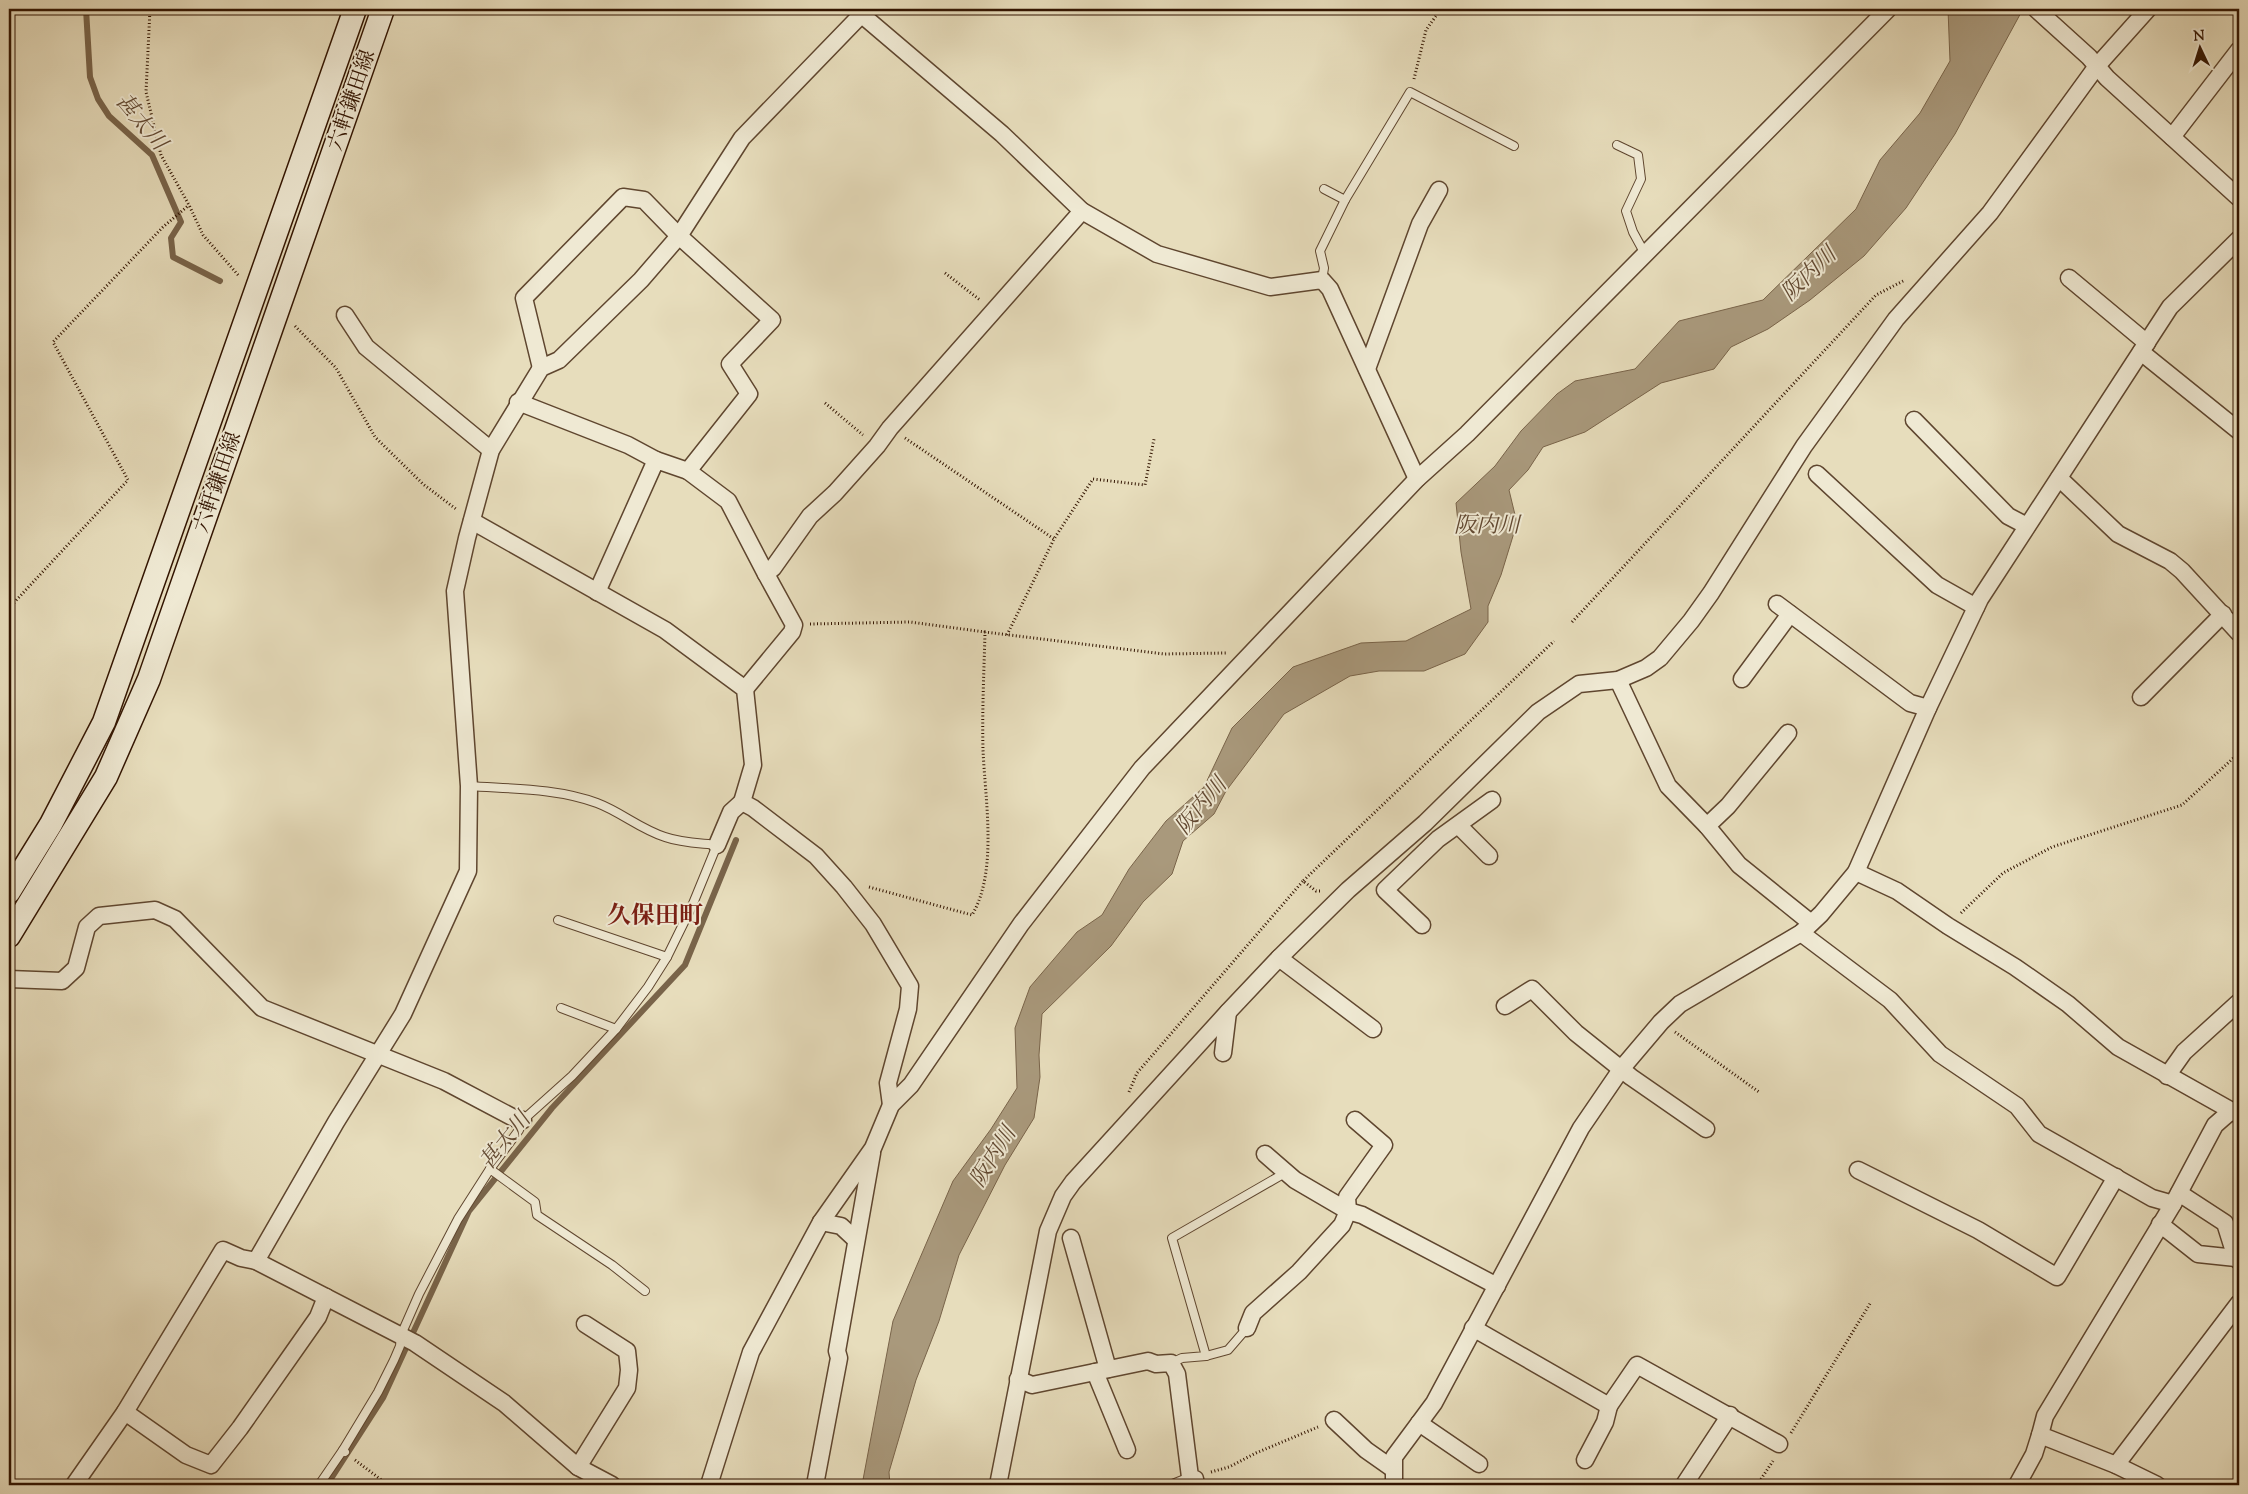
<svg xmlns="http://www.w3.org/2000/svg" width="2248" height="1494" viewBox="0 0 2248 1494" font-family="'Sorts Mill Goudy','Noto Serif JP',serif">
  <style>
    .water { fill: #a9997c; stroke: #79644a }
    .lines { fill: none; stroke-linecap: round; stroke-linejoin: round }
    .stream { stroke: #79644a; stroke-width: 6 }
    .lane-casing { stroke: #5f462f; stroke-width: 10 }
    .street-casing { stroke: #5f462f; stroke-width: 19 }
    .secondary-casing { stroke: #321400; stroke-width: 25 }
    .path { stroke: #321400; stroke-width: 3; stroke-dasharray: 1 2.5; stroke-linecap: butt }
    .lane { stroke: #efe9d3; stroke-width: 8 }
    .street { stroke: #efe9d3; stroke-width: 16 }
    .secondary { stroke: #efe9d3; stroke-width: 22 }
    .labels { text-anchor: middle; stroke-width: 4; stroke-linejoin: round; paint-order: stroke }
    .street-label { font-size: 21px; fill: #321400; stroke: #efe9d3 }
    .water-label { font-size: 22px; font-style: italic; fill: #624932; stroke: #efe9d3 }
    .quarter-label { font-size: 24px; font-weight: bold; fill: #7a1f14; stroke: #efe9d3 }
  </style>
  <rect width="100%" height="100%" fill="#e7ddbc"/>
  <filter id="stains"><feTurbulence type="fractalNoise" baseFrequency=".004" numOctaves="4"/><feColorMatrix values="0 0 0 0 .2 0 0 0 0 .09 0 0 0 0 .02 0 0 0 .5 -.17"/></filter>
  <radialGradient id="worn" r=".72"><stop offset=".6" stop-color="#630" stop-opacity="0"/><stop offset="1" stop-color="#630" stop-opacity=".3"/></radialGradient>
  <path class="water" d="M1948 9H2023L1955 134 1906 208 1864 256 1810 300 1768 329 1731 347 1714 369 1661 383 1585 432 1543 447 1528 470 1509 490 1517 523 1501 575 1488 606V622L1465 654 1424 671H1379L1350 676 1284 714 1226 791 1214 814 1183 841 1172 874 1143 902 1111 946 1042 1014 1039 1055 1040 1077 1034 1118 1005 1165 959 1255 939 1321 916 1380 889 1472 890 1485H862L893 1321 953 1181 991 1129 1017 1088 1015 1028 1030 987 1077 932 1102 915 1129 869 1166 821 1204 787 1232 728 1293 667 1361 643 1406 641 1471 609 1461 552 1456 503 1495 466 1521 431 1557 394 1575 381 1635 369 1679 321 1763 300 1856 209 1880 160 1920 113 1950 61Z"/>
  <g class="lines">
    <g class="stream">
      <path d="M86 9 90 77 98 99 109 116 152 155 181 222 171 238 173 257 220 281"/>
      <path d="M327 1485 383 1398 469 1211 552 1108 685 965 736 840"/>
    </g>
    <g class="lane-casing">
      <g id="lane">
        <path d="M1617 145 1638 155 1641 179 1626 211 1633 232 1645 254"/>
        <path d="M1324 189 1345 200"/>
        <path d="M1322 280 1324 268 1320 251 1345 200 1410 92 1514 146"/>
        <path d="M469 786C511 789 557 788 597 803 621 812 640 829 665 837 682 843 700 843 717 845L692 906 667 957"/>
        <path d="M558 920 667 957 648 987 616 1029"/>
        <path d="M490 1169 519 1130 523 1120 572 1076 616 1029 561 1008"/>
        <path d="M1206 1356 1228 1350 1247 1328"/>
        <path d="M1171 1363 1182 1358 1206 1356 1172 1238 1285 1173"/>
        <path d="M343 1450 378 1392 394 1360 400 1346 401 1335 419 1294 458 1219 490 1169 535 1202 537 1215 612 1265 645 1291"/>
        <path d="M319 1485 343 1450 345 1452"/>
        <path d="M1170 1485 1190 1477"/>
      </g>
    </g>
    <g class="street-casing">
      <g id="street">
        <path d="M855 9 1002 134 1082 211 1157 254 1270 287 1322 280 1330 289 1417 479"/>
        <path d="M2036 9 2089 57 2107 78 2239 198"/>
        <path d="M2172 137 2239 50"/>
        <path d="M2069 278 2147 343"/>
        <path d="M345 315 366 347 491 450"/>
        <path d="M2141 352 2239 431"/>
        <path d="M541 368 524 298 623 197 644 200 679 236 772 320 730 364 749 394 688 471 656 460 597 592"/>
        <path d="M1367 369 1420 224 1439 190"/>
        <path d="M518 402 628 445 656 460"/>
        <path d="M1914 420 2008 516 2027 526"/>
        <path d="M688 471 728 501 766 574"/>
        <path d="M1817 474 1937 585 1976 607"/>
        <path d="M2059 478 2118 534 2170 561 2182 571 2239 633"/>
        <path d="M472 521 665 630 745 689 753 765 742 802 753 808 816 856 844 887 873 924 910 986 908 1009 888 1083 891 1105"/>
        <path d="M1777 604 1910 703 1928 708"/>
        <path d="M1742 679 1790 614"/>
        <path d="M1618 680 1668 786 1707 826 1739 865 1811 923"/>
        <path d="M745 689 792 632 794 625 766 574 773 568 810 516 835 493 877 446 890 428 1082 211"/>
        <path d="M2141 697 2223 614"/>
        <path d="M1459 826 1489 856"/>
        <path d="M1707 826 1728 806 1788 733"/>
        <path d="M717 845 731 812 742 802"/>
        <path d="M1856 872 1897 891 1948 926 2015 967 2068 1004 2118 1047 2239 1115"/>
        <path d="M1422 925 1385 890 1438 839 1492 800"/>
        <path d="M1801 933 1890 1000 1940 1054 2017 1106 2039 1134 2152 1198 2173 1204"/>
        <path d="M1279 958 1373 1029"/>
        <path d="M9 979 62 981 76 968 87 927 99 916 155 910 175 919 262 1008 444 1081 514 1118 523 1120"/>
        <path d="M1505 1006 1532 989 1576 1033 1631 1077 1706 1129"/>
        <path d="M1223 1053 1228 1012"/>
        <path d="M2167 1076 2184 1052 2239 1002"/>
        <path d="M1265 1154 1295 1180 1348 1211 1362 1215 1497 1286"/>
        <path d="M1858 1170 1978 1230 2057 1277 2116 1177"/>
        <path d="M2179 1193 2225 1223 2236 1258"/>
        <path d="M821 1222 841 1226 856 1240"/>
        <path d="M2160 1224 2198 1254 2236 1258 2239 1261"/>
        <path d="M1071 1238 1108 1369"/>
        <path d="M256 1261 336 1122 403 1014 468 871 469 786 455 591 467 538 491 450 541 368 559 360 641 280 679 236 742 138 862 14"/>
        <path d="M1247 1328 1253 1313 1299 1272 1342 1225 1348 1211 1347 1197 1384 1145 1355 1120"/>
        <path d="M1473 1328 1609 1406 1637 1365 1779 1444"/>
        <path d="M1095 1372 1127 1450"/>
        <path d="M1018 1379 1032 1385 1148 1361 1156 1364 1171 1363 1177 1374 1190 1477 1195 1479 1196 1485"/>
        <path d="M125 1412 186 1455 211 1465 240 1428 318 1317 326 1297"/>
        <path d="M1334 1420 1366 1450 1393 1469"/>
        <path d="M1419 1423 1479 1464"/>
        <path d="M1585 1460 1605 1422 1609 1406"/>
        <path d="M2116 1465 2239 1303"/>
        <path d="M578 1467 627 1388 629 1370 627 1351 585 1324"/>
        <path d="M74 1485 125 1412 223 1250 241 1258 256 1261 415 1343 504 1403 578 1467 612 1485"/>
        <path d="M709 1485 751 1352 821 1222 873 1148 891 1105 911 1085 1021 924 1142 768 1417 479 1467 434 1888 9"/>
        <path d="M815 1485 839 1358 837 1351 872 1153"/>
        <path d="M998 1485 1048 1231 1063 1196 1073 1182 1228 1012 1279 958 1348 890 1425 823 1538 712 1579 684 1618 680 1646 668 1660 658 1691 621 1711 593 1804 446 1896 319 1990 213 2097 66 2148 9"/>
        <path d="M1394 1485V1457L1434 1403 1581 1128 1622 1068 1661 1022 1680 1004 1801 933 1821 914 1856 872 1928 708 1980 599 2170 307 2239 239"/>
        <path d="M1684 1485 1730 1415"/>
        <path d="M2017 1485 2034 1454 2040 1435"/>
        <path d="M2157 1485 2116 1465 2040 1435 2045 1416 2173 1204 2215 1125 2231 1111"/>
      </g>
    </g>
    <g class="secondary-casing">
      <g id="secondary">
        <path d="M9 892 51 824 104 722 355 9"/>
        <path d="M9 936 106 777 149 679 383 9"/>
      </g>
    </g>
    <g class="path">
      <path d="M150 9 146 92 161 155 189 205 203 235 239 276"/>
      <path d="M1414 79 1426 30 1441 9"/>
      <path d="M945 273 980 300"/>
      <path d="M295 326 336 368 375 437 423 484 456 509"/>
      <path d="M825 403 863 435"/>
      <path d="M905 438 1054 539"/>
      <path d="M9 608 128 480 53 342 163 227 189 205"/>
      <path d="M1572 622 1876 295 1905 280"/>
      <path d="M810 624 910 622 985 632"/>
      <path d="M1007 635 1054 539 1093 479 1145 485 1154 439"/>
      <path d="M869 887 972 915C998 872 985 799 983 750 982 711 984 671 985 632L1164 654 1226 653"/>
      <path d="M1320 891H1316L1303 881 1554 641"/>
      <path d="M1961 913 2003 873 2052 847 2182 805 2239 753"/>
      <path d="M1675 1032 1759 1092"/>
      <path d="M1129 1092 1137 1073 1303 881"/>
      <path d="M1791 1433 1871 1302"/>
      <path d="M355 1460 388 1485"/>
      <path d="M1211 1472 1229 1467 1256 1453 1318 1427"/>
      <path d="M1757 1485 1773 1461"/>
    </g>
    <use href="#lane" class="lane"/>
    <use href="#street" class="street"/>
    <use href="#secondary" class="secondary"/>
  </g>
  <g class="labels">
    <g class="street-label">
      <text transform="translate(351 100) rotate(-71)" y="7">六軒鎌田線</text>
      <text transform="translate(217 482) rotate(-71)" y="7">六軒鎌田線</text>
    </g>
    <g class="water-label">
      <text transform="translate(142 121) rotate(50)" y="8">甚太川</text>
      <text transform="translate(1808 273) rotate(-44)" y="8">阪内川</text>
      <text x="1487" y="532">阪内川</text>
      <text transform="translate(1200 805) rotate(-50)" y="8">阪内川</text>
      <text transform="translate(504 1140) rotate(-51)" y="8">甚太川</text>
      <text transform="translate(992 1156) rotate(-58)" y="8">阪内川</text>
    </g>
    <g class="quarter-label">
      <text x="655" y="923">久保田町</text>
    </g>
  </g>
  <rect width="2248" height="1494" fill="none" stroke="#e7ddbc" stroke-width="30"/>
  <rect x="10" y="10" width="2228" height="1474" fill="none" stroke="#321400" stroke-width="2.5"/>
  <rect x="15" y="15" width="2218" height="1464" fill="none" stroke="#321400"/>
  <g transform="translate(2200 48) rotate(356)" stroke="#efe9d3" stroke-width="4" paint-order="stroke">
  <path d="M0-4L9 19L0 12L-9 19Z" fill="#321400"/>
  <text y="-8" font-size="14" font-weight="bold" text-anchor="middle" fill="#321400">N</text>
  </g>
  <rect width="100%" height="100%" filter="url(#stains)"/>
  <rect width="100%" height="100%" fill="url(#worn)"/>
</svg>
